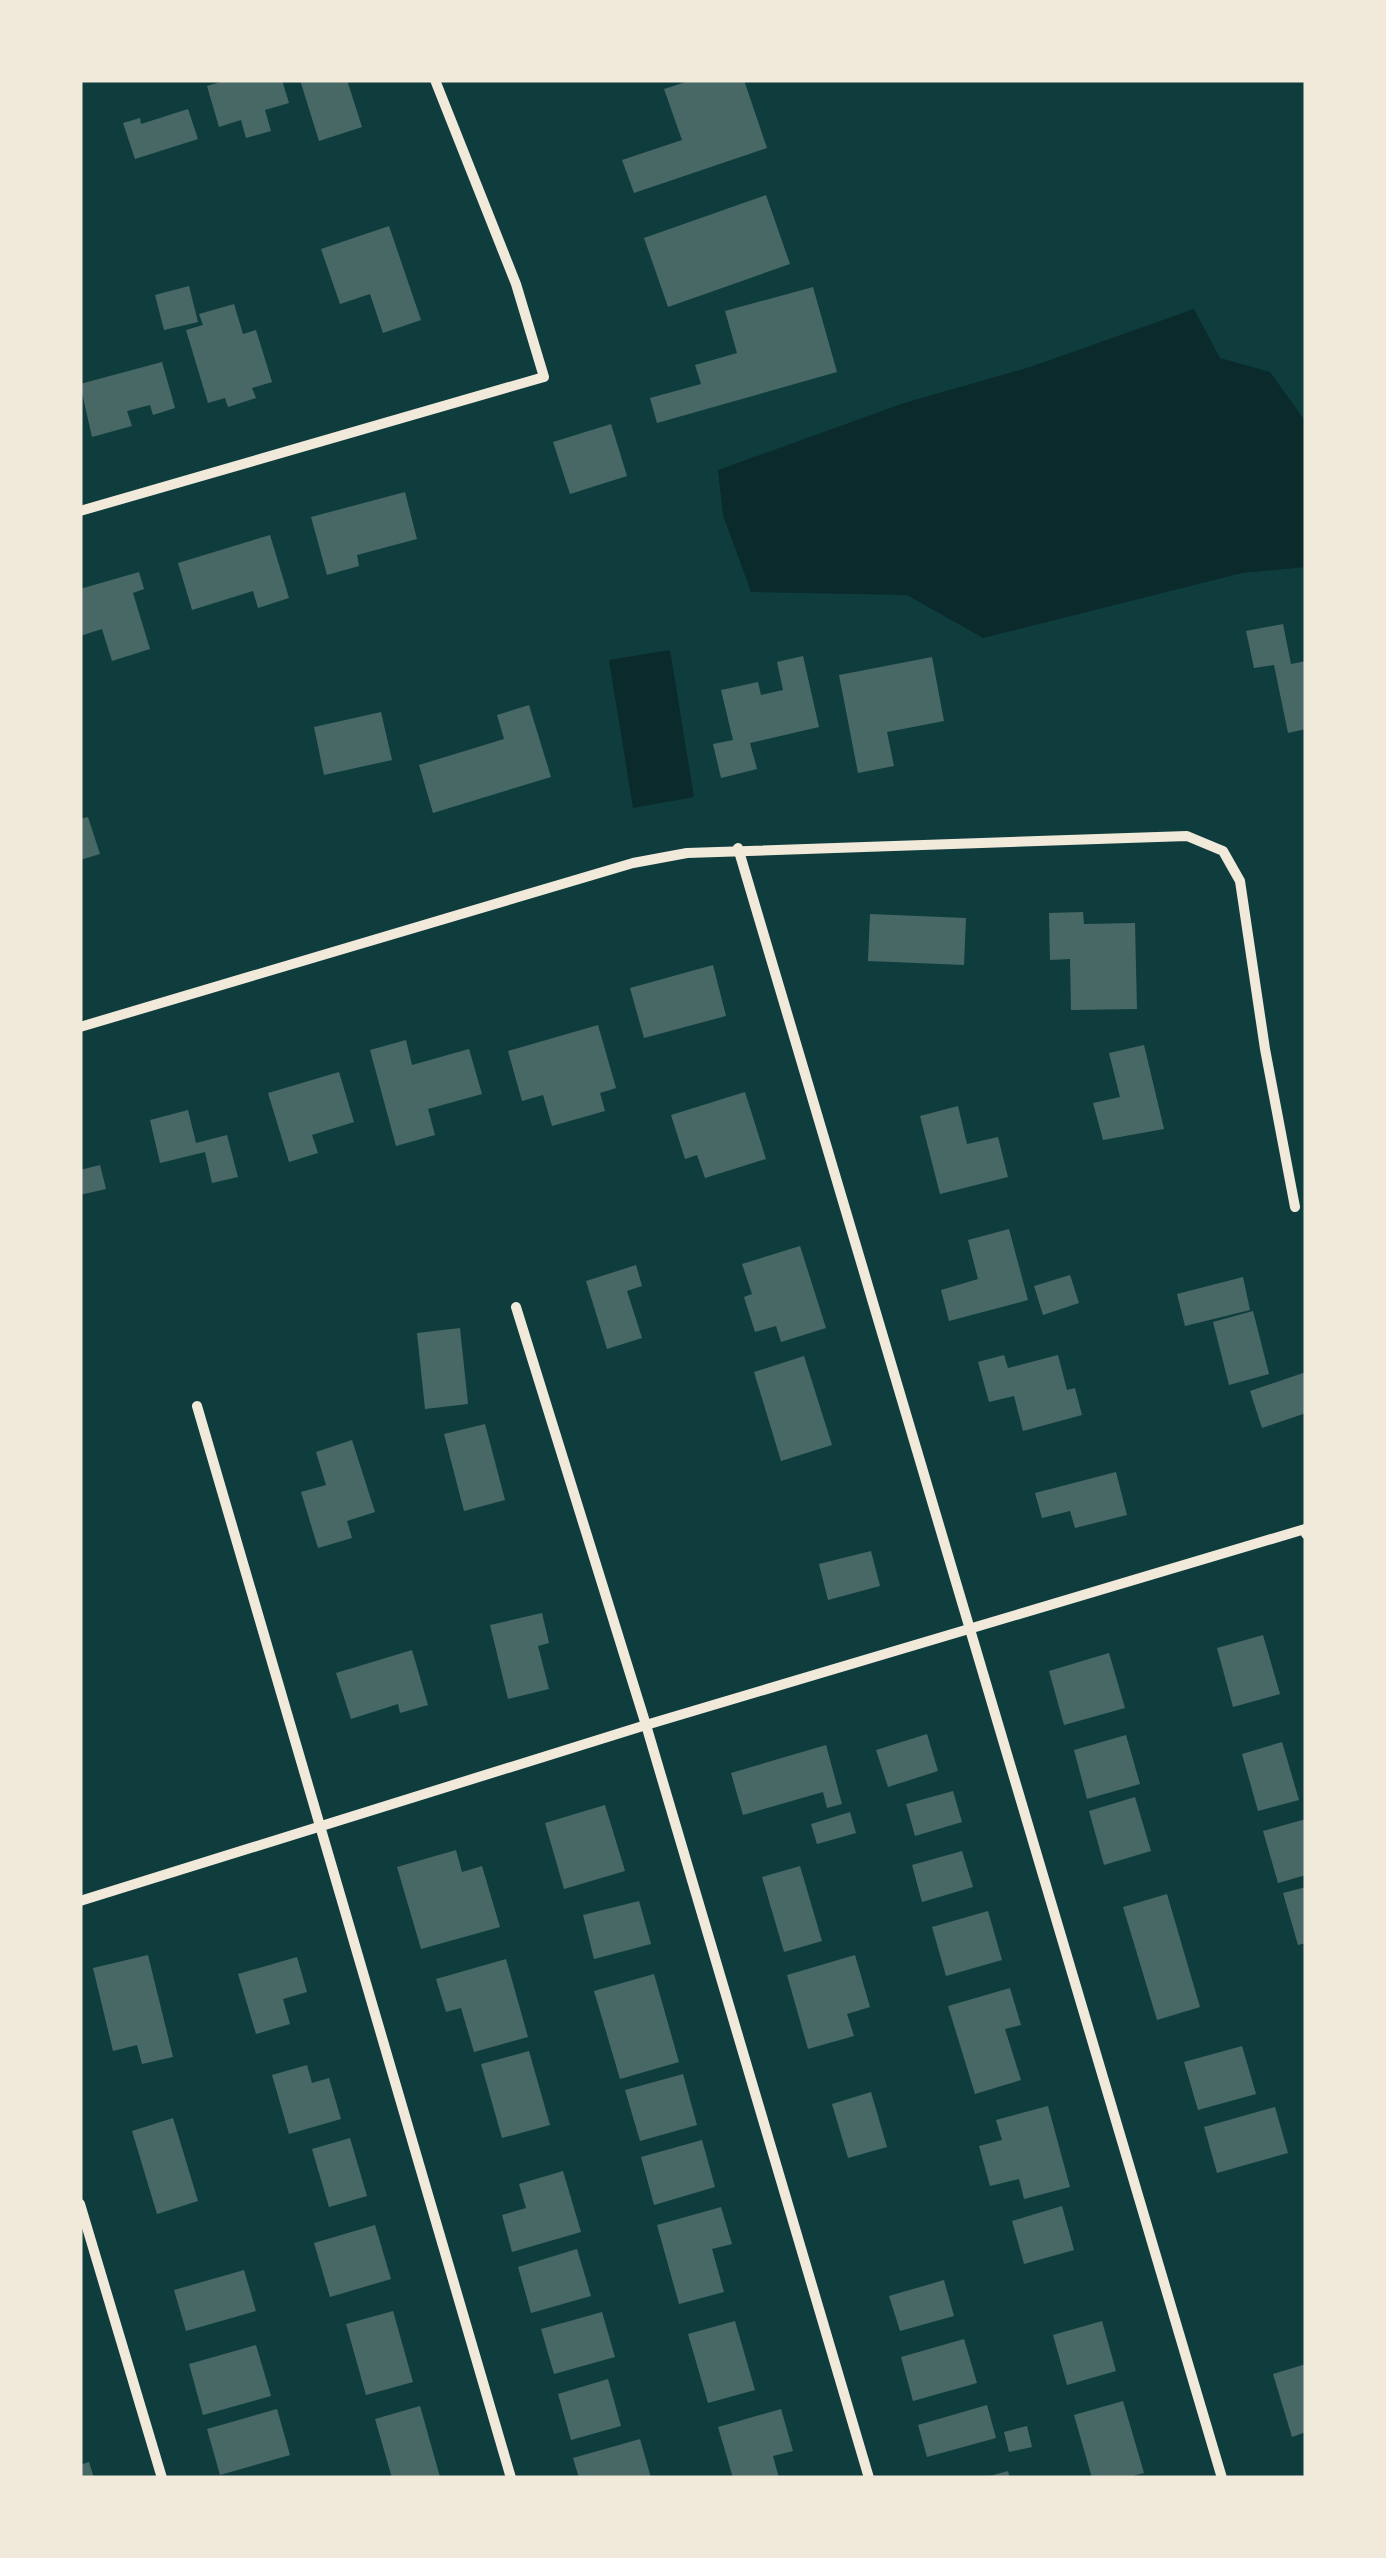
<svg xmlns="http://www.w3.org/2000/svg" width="1386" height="2558" viewBox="0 0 1386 2558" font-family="'Work Sans',sans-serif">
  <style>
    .water { fill: #0a2a2b }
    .building { fill: #486865 }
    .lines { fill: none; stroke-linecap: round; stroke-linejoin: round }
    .minor { stroke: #f1e9da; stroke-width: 10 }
  </style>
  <rect width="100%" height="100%" fill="#0f3d3e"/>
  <g class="water">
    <path d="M1194 309 1220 358 1270 372 1306 422V567L1242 573 983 638 907 595 751 592 723 515 718 470 904 403 1030 367Z"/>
    <path d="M670 650 694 797 633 808 609 660Z"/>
  </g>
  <g class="building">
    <path d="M227 80H282L289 103 265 110 271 131 246 138 241 120 219 127 207 86Z"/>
    <path d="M300 80H347L362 127 319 141Z"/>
    <path d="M692 80H744L767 148 634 193 622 160 682 140 664 89Z"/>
    <path d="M188 109 198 139 135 159 123 123 140 118 141 124Z"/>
    <path d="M766 195 790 264 668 307 644 238Z"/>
    <path d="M389 226 421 320 383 333 370 294 340 304 321 249Z"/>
    <path d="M189 286 198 322 164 330 155 295Z"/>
    <path d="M813 287 837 372 657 423 650 398 701 384 695 365 737 353 725 311Z"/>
    <path d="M234 304 243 334 256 330 272 382 252 388 256 398 228 407 225 398 208 403 186 330 203 325 199 314Z"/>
    <path d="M162 362 175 408 153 415 150 405 127 411 132 426 92 437 80 384Z"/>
    <path d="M611 424 627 476 570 494 553 442Z"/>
    <path d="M405 492 417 539 357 555 359 566 327 575 311 517Z"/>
    <path d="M270 535 289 598 258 608 253 591 192 610 178 563Z"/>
    <path d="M139 572 144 589 133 593 150 649 112 661 102 629 80 636V589Z"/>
    <path d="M1283 624 1291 664 1306 661V729L1288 733 1274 665 1254 668 1246 631Z"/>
    <path d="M803 656 819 727 750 743 757 769 721 778 713 744 733 740 721 690 758 682 761 695 783 690 777 662Z"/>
    <path d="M932 657 944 721 887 732 894 766 858 773 839 675Z"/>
    <path d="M529 705 551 777 433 813 419 765 504 739 497 715Z"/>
    <path d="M381 712 392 760 324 775 314 727Z"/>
    <path d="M88 817 100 854 80 860V819Z"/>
    <path d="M1083 912 1084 924 1135 923 1137 1009 1071 1010 1070 959 1050 960 1049 913Z"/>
    <path d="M870 914 966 918 964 965 868 961Z"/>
    <path d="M713 965 726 1016 644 1038 630 988Z"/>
    <path d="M598 1025 616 1088 600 1093 605 1111 552 1126 543 1095 522 1101 508 1051Z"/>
    <path d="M406 1040 412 1065 469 1049 482 1094 428 1109 435 1135 396 1146 370 1050Z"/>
    <path d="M1144 1045 1164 1129 1103 1140 1093 1103 1120 1097 1109 1053Z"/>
    <path d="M339 1072 354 1122 312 1135 318 1153 289 1162 268 1093Z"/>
    <path d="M745 1092 766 1159 705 1178 697 1155 685 1159 671 1115Z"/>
    <path d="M958 1106 967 1144 998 1137 1008 1177 940 1194 920 1116Z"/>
    <path d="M188 1110 196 1143 227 1135 238 1177 212 1183 205 1152 160 1163 150 1120Z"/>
    <path d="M100 1165 106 1189 80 1195V1170Z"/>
    <path d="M1009 1229 1028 1300 949 1321 941 1290 978 1279 968 1240Z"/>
    <path d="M800 1246 826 1328 781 1342 776 1326 755 1332 744 1297 752 1294 742 1264Z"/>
    <path d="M636 1265 642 1286 627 1291 642 1338 607 1349 586 1281Z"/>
    <path d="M1070 1275 1079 1303 1043 1315 1034 1286Z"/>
    <path d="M1243 1277 1250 1310 1185 1326 1177 1294Z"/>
    <path d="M1253 1311 1269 1374 1229 1385 1213 1322Z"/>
    <path d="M460 1328 468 1404 425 1409 417 1333Z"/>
    <path d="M1004 1355 1008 1368 1058 1355 1067 1390 1075 1388 1082 1415 1023 1431 1014 1396 989 1402 978 1362Z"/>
    <path d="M804 1356 832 1445 781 1461 754 1372Z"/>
    <path d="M1306 1372V1413L1262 1428 1250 1391Z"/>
    <path d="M485 1424 505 1500 464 1511 444 1434Z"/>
    <path d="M352 1440 375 1512 347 1521 352 1538 318 1548 301 1492 326 1485 316 1452Z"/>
    <path d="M1116 1472 1127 1515 1075 1528 1070 1511 1042 1518 1035 1493Z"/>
    <path d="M871 1551 880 1586 828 1600 819 1564Z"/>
    <path d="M542 1613 549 1643 538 1646 549 1689 508 1699 490 1625Z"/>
    <path d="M1263 1635 1280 1694 1233 1707 1217 1648Z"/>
    <path d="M412 1650 428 1705 400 1713 398 1704 351 1719 336 1673Z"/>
    <path d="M1109 1653 1125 1708 1064 1725 1049 1671Z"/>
    <path d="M927 1734 938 1771 888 1787 876 1750Z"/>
    <path d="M1126 1735 1140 1784 1087 1799 1074 1750Z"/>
    <path d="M1282 1742 1299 1800 1258 1811 1242 1754Z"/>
    <path d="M826 1745 842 1804 827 1808 823 1792 743 1815 731 1773Z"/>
    <path d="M953 1791 962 1822 915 1836 906 1804Z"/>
    <path d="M1135 1797 1151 1851 1104 1865 1089 1811Z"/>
    <path d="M605 1805 625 1871 564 1889 545 1823Z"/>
    <path d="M850 1812 856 1833 817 1844 811 1824Z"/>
    <path d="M1306 1819V1875L1278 1883 1263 1831Z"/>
    <path d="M456 1850 462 1872 482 1866 500 1927 421 1949 397 1867Z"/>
    <path d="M962 1851 973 1887 922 1902 912 1865Z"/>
    <path d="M800 1866 822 1941 784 1952 762 1877Z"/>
    <path d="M1306 1887V1943L1298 1945 1283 1893Z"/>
    <path d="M1167 1894 1200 2007 1157 2020 1123 1907Z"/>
    <path d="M639 1901 651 1944 594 1959 583 1915Z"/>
    <path d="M988 1911 1002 1960 946 1976 932 1927Z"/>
    <path d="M148 1955 173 2057 142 2064 137 2045 113 2051 93 1968Z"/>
    <path d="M855 1955 870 2007 847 2014 854 2036 808 2049 787 1975Z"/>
    <path d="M297 1957 307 1992 283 1999 290 2024 256 2034 238 1974Z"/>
    <path d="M506 1959 528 2037 474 2052 461 2008 446 2012 436 1979Z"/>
    <path d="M654 1974 679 2062 620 2079 594 1991Z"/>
    <path d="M1010 1988 1021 2025 1005 2029 1021 2080 975 2094 948 2006Z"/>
    <path d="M1242 2046 1256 2094 1198 2110 1184 2062Z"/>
    <path d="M529 2051 550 2125 502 2138 481 2064Z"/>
    <path d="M307 2065 312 2083 329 2078 341 2119 289 2134 272 2075Z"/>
    <path d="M683 2074 697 2125 640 2141 625 2090Z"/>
    <path d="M871 2092 887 2147 848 2158 832 2104Z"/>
    <path d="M1048 2106 1070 2187 1024 2199 1019 2179 990 2186 979 2146 1002 2140 996 2120Z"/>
    <path d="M1275 2107 1288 2153 1217 2173 1204 2127Z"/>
    <path d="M173 2118 198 2201 157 2214 132 2131Z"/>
    <path d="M350 2138 367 2196 329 2207 312 2149Z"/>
    <path d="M702 2140 715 2187 654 2205 641 2157Z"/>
    <path d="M563 2171 581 2232 512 2252 502 2215 526 2208 519 2184Z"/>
    <path d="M1062 2206 1074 2250 1024 2264 1012 2221Z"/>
    <path d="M721 2207 732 2244 712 2249 724 2292 679 2304 657 2225Z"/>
    <path d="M375 2225 391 2279 330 2297 314 2243Z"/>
    <path d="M577 2249 591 2296 531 2313 518 2267Z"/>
    <path d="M244 2270 256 2311 186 2331 174 2290Z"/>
    <path d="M944 2280 954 2316 900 2331 889 2296Z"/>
    <path d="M393 2311 413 2382 366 2395 346 2324Z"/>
    <path d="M602 2312 615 2357 554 2374 541 2329Z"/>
    <path d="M735 2321 755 2390 708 2403 688 2334Z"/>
    <path d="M1102 2321 1116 2371 1067 2385 1053 2335Z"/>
    <path d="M964 2339 977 2383 913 2401 901 2357Z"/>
    <path d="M256 2345 271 2396 203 2415 189 2364Z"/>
    <path d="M1306 2364V2432L1292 2437 1273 2374Z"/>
    <path d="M608 2379 621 2426 571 2440 558 2394Z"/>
    <path d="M1123 2401 1144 2473 1125 2478H1092L1074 2415Z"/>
    <path d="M987 2405 996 2438 927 2457 918 2425Z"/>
    <path d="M420 2406 440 2477 392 2478 375 2419Z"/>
    <path d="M277 2409 290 2455 220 2475 207 2429Z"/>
    <path d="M781 2409 793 2451 773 2456 779 2478H733L718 2427Z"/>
    <path d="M1027 2426 1032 2447 1009 2452 1004 2432Z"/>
    <path d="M640 2439 651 2478H579L573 2458Z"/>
    <path d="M89 2462 94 2478H80V2465Z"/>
    <path d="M1008 2471 1010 2478H986V2477Z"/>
  </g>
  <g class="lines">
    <g class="minor">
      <path d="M80 511 544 377 516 284 435 80"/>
      <path d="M738 848 1222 2478"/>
      <path d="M80 1027 633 863 687 853 1187 836 1223 851 1240 881 1265 1049 1295 1207"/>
      <path d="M516 1307 646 1725 869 2478"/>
      <path d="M197 1406 511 2478"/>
      <path d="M80 1901 646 1725 1305 1529 1306 1534"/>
      <path d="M80 2204 162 2478"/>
    </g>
  </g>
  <rect width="1386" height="2558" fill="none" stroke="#f1e9da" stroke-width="165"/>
</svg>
